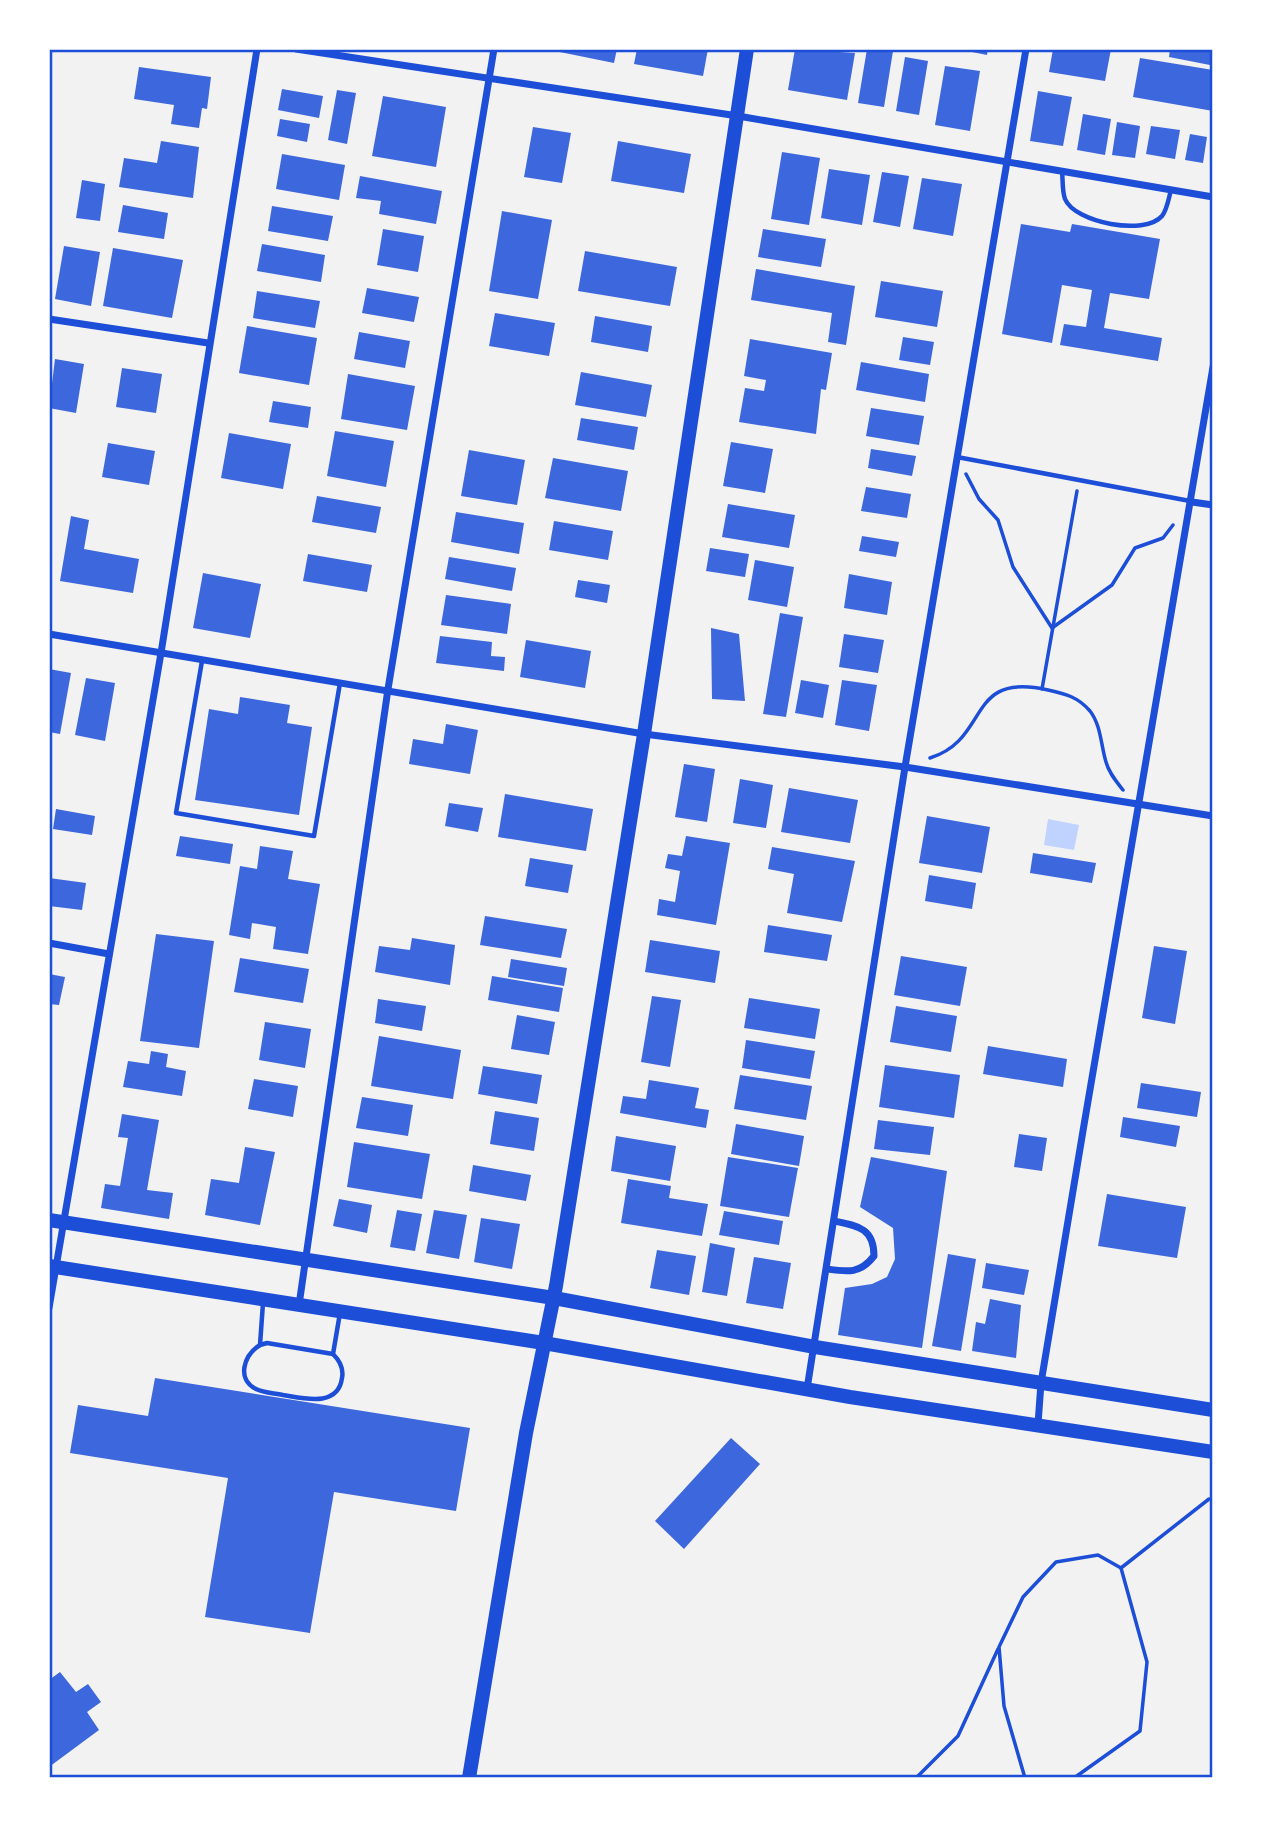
<svg xmlns="http://www.w3.org/2000/svg" width="1262" height="1827" viewBox="0 0 1262 1827" font-family="'Source Sans 3',sans-serif">
  <style>
    .water { fill: #bfd3fe }
    .building { fill: #3d67dc }
    .lines { fill: none; stroke-linecap: round; stroke-linejoin: round }
    .path { stroke: #1d4ed8; stroke-width: 3.5 }
    .service { stroke: #1d4ed8; stroke-width: 4.5 }
    .minor { stroke: #1d4ed8; stroke-width: 7 }
    .secondary { stroke: #1d4ed8; stroke-width: 14 }
    .neatline { fill: none; stroke: #1d4ed8; stroke-width: 2.5 }
  </style>
  <rect width="100%" height="100%" fill="#f2f2f2"/>
  <path class="water" d="M1048 819 1079 825 1074 850 1044 845Z"/>
  <g class="building">
    <path d="M545 49H617L614 63Z"/>
    <path d="M637 49H708L703 76 634 64Z"/>
    <path d="M795 49 855 53 847 100 788 90Z"/>
    <path d="M867 49 893 51 884 107 858 103Z"/>
    <path d="M957 49H988L987 55Z"/>
    <path d="M1053 49H1111L1105 81 1049 72Z"/>
    <path d="M1170 49H1213L1210 65 1169 57Z"/>
    <path d="M905 57 928 61 919 115 896 111Z"/>
    <path d="M1140 58 1213 70V111L1133 97Z"/>
    <path d="M945 66 980 71 970 131 935 125Z"/>
    <path d="M139 67 211 77 207 109 202 108 199 128 171 124 174 105 134 99Z"/>
    <path d="M282 89 323 96 319 118 278 110Z"/>
    <path d="M337 90 356 93 347 144 328 140Z"/>
    <path d="M1038 91 1072 97 1063 146 1030 141Z"/>
    <path d="M383 96 446 107 436 167 372 156Z"/>
    <path d="M1083 114 1111 119 1105 155 1077 150Z"/>
    <path d="M280 119 310 124 307 142 277 136Z"/>
    <path d="M1117 122 1140 126 1135 158 1112 155Z"/>
    <path d="M1151 126 1180 130 1175 159 1146 154Z"/>
    <path d="M533 127 571 133 562 183 524 177Z"/>
    <path d="M1190 134 1207 137 1203 163 1185 160Z"/>
    <path d="M161 141 199 147 193 198 119 187 124 158 157 163Z"/>
    <path d="M618 141 691 154 684 193 611 181Z"/>
    <path d="M782 152 820 158 809 225 771 219Z"/>
    <path d="M282 154 345 165 339 200 276 189Z"/>
    <path d="M829 169 870 175 862 225 821 218Z"/>
    <path d="M882 172 909 176 900 227 873 222Z"/>
    <path d="M360 176 442 191 436 224 379 214 381 201 356 198Z"/>
    <path d="M922 178 962 184 953 236 913 229Z"/>
    <path d="M82 180 105 184 100 221 76 218Z"/>
    <path d="M123 205 168 213 164 239 118 232Z"/>
    <path d="M272 206 333 216 328 241 268 231Z"/>
    <path d="M502 211 552 220 538 299 489 291Z"/>
    <path d="M1021 224 1070 232 1072 224 1160 239 1149 299 1110 293 1104 328 1162 338 1158 361 1060 345 1064 324 1086 327 1092 290 1062 285 1052 343 1002 334Z"/>
    <path d="M383 229 424 236 418 272 377 265Z"/>
    <path d="M763 229 826 239 821 267 758 257Z"/>
    <path d="M262 244 325 255 321 282 257 271Z"/>
    <path d="M64 246 100 252 91 306 55 299Z"/>
    <path d="M113 248 183 260 172 318 103 306Z"/>
    <path d="M585 251 677 267 670 306 578 291Z"/>
    <path d="M756 269 855 286 846 345 828 342 832 313 751 300Z"/>
    <path d="M881 281 943 291 937 327 875 317Z"/>
    <path d="M367 288 419 297 414 322 362 313Z"/>
    <path d="M257 291 320 301 315 328 253 318Z"/>
    <path d="M495 313 555 323 549 356 489 346Z"/>
    <path d="M595 316 652 326 648 352 591 342Z"/>
    <path d="M247 326 317 338 309 385 239 373Z"/>
    <path d="M359 332 410 341 405 368 354 359Z"/>
    <path d="M903 337 934 342 930 365 899 360Z"/>
    <path d="M750 339 832 353 826 390 821 389 816 434 739 422 745 388 764 391 766 380 744 376Z"/>
    <path d="M55 359 84 364 76 413 49 408Z"/>
    <path d="M861 362 929 374 925 402 856 390Z"/>
    <path d="M122 368 162 374 156 413 116 407Z"/>
    <path d="M581 372 652 385 646 417 575 405Z"/>
    <path d="M348 374 415 386 407 430 341 419Z"/>
    <path d="M273 401 311 407 308 428 269 422Z"/>
    <path d="M871 408 924 416 919 445 866 436Z"/>
    <path d="M581 418 638 427 634 450 577 440Z"/>
    <path d="M335 431 394 441 386 487 327 476Z"/>
    <path d="M229 433 291 444 283 489 221 478Z"/>
    <path d="M731 442 773 449 765 493 723 486Z"/>
    <path d="M108 443 155 451 149 485 102 477Z"/>
    <path d="M871 449 916 456 912 476 868 468Z"/>
    <path d="M469 450 525 460 517 505 461 496Z"/>
    <path d="M553 458 628 471 621 511 545 498Z"/>
    <path d="M866 487 911 494 907 518 861 511Z"/>
    <path d="M317 496 381 507 376 533 312 522Z"/>
    <path d="M728 504 795 515 789 548 722 537Z"/>
    <path d="M456 512 524 523 519 554 451 542Z"/>
    <path d="M71 516 89 520 84 549 139 559 133 593 60 581Z"/>
    <path d="M554 521 613 531 608 560 549 550Z"/>
    <path d="M862 536 899 542 896 557 859 551Z"/>
    <path d="M710 548 749 554 745 577 706 571Z"/>
    <path d="M308 554 372 565 367 592 303 581Z"/>
    <path d="M449 557 516 568 512 591 445 579Z"/>
    <path d="M755 560 794 567 787 607 748 600Z"/>
    <path d="M203 573 261 584 250 638 193 628Z"/>
    <path d="M849 574 892 582 887 615 844 608Z"/>
    <path d="M578 580 610 585 607 603 575 597Z"/>
    <path d="M446 595 511 604 507 634 441 625Z"/>
    <path d="M780 613 803 617 786 717 763 714Z"/>
    <path d="M711 628 739 634 745 701 712 699Z"/>
    <path d="M844 634 884 640 878 673 839 667Z"/>
    <path d="M440 636 492 642 491 656 505 657 504 671 436 663Z"/>
    <path d="M526 640 591 651 585 688 520 677Z"/>
    <path d="M49 669 71 673 60 734 49 732Z"/>
    <path d="M86 678 115 683 105 741 75 735Z"/>
    <path d="M801 680 829 685 823 718 795 713Z"/>
    <path d="M842 680 877 685 869 731 835 725Z"/>
    <path d="M240 697 290 705 287 723 312 727 299 815 195 800 209 709 238 714Z"/>
    <path d="M446 724 478 730 470 774 409 764 413 739 443 744Z"/>
    <path d="M684 764 715 769 707 822 675 817Z"/>
    <path d="M740 779 773 785 766 828 733 823Z"/>
    <path d="M789 788 858 800 850 843 781 832Z"/>
    <path d="M505 794 593 809 586 851 498 837Z"/>
    <path d="M449 803 483 808 478 832 445 826Z"/>
    <path d="M56 809 95 816 92 835 53 829Z"/>
    <path d="M927 816 990 827 982 873 919 863Z"/>
    <path d="M180 836 233 844 230 864 176 856Z"/>
    <path d="M686 836 730 843 716 925 657 915 659 899 675 902 680 871 665 868 668 854 682 856Z"/>
    <path d="M260 846 293 851 288 879 320 884 308 954 273 949 276 927 252 923 250 939 229 935 240 866 257 869Z"/>
    <path d="M772 847 855 861 842 922 787 913 794 874 768 869Z"/>
    <path d="M1033 853 1096 863 1092 883 1030 873Z"/>
    <path d="M530 858 573 865 568 893 525 886Z"/>
    <path d="M929 875 976 883 972 909 925 901Z"/>
    <path d="M49 878 86 883 82 910 49 906Z"/>
    <path d="M485 916 567 929 561 958 480 945Z"/>
    <path d="M768 925 832 935 827 961 764 952Z"/>
    <path d="M156 934 214 941 199 1048 140 1041Z"/>
    <path d="M412 938 455 945 450 985 375 972 379 946 410 950Z"/>
    <path d="M650 940 720 951 715 983 645 972Z"/>
    <path d="M1154 946 1187 951 1175 1024 1142 1018Z"/>
    <path d="M901 956 967 967 960 1006 894 995Z"/>
    <path d="M240 958 309 969 303 1003 234 992Z"/>
    <path d="M511 959 567 968 564 986 508 977Z"/>
    <path d="M49 974 65 977 59 1005 49 1004Z"/>
    <path d="M492 976 563 988 559 1012 488 1000Z"/>
    <path d="M652 996 681 1000 670 1067 641 1062Z"/>
    <path d="M749 998 820 1009 815 1039 744 1028Z"/>
    <path d="M378 999 426 1006 422 1031 375 1023Z"/>
    <path d="M896 1006 957 1016 951 1052 890 1042Z"/>
    <path d="M517 1015 555 1022 549 1055 511 1049Z"/>
    <path d="M265 1022 311 1029 305 1068 259 1060Z"/>
    <path d="M379 1036 461 1050 453 1099 371 1086Z"/>
    <path d="M746 1040 815 1051 810 1079 742 1068Z"/>
    <path d="M988 1046 1067 1059 1063 1087 983 1074Z"/>
    <path d="M151 1051 168 1054 166 1067 186 1071 182 1096 123 1087 128 1061 149 1064Z"/>
    <path d="M885 1065 960 1075 954 1118 879 1107Z"/>
    <path d="M483 1066 542 1075 537 1104 478 1094Z"/>
    <path d="M740 1075 812 1086 806 1120 734 1109Z"/>
    <path d="M254 1079 298 1086 293 1117 248 1109Z"/>
    <path d="M649 1080 699 1088 695 1108 709 1110 706 1128 620 1113 623 1096 646 1099Z"/>
    <path d="M1141 1083 1201 1092 1197 1117 1137 1108Z"/>
    <path d="M362 1097 413 1105 408 1136 356 1128Z"/>
    <path d="M495 1111 539 1118 534 1151 490 1144Z"/>
    <path d="M122 1114 159 1120 147 1190 173 1193 169 1219 101 1208 105 1184 120 1186 128 1138 118 1137Z"/>
    <path d="M1123 1117 1180 1126 1176 1147 1120 1137Z"/>
    <path d="M878 1120 934 1127 930 1155 874 1149Z"/>
    <path d="M736 1124 804 1136 799 1166 731 1154Z"/>
    <path d="M1019 1134 1047 1138 1042 1171 1014 1167Z"/>
    <path d="M616 1136 676 1146 670 1181 611 1171Z"/>
    <path d="M354 1142 430 1154 422 1199 347 1187Z"/>
    <path d="M245 1147 275 1152 260 1225 205 1215 211 1179 239 1183Z"/>
    <path d="M728 1157 798 1168 789 1217 720 1206Z"/>
    <path d="M871 1157 947 1171 922 1348 838 1335 845 1288 872 1284 887 1277 895 1259 893 1228 860 1207Z"/>
    <path d="M473 1165 531 1175 526 1201 469 1191Z"/>
    <path d="M628 1179 671 1186 669 1198 708 1204 702 1236 621 1223Z"/>
    <path d="M1107 1194 1186 1207 1177 1258 1098 1246Z"/>
    <path d="M339 1199 372 1205 367 1233 333 1226Z"/>
    <path d="M397 1210 422 1214 415 1251 390 1247Z"/>
    <path d="M434 1210 467 1215 459 1259 426 1253Z"/>
    <path d="M724 1211 783 1221 779 1245 719 1235Z"/>
    <path d="M481 1218 520 1224 512 1269 474 1262Z"/>
    <path d="M710 1243 735 1248 727 1296 702 1292Z"/>
    <path d="M657 1250 696 1256 689 1295 650 1288Z"/>
    <path d="M948 1254 976 1259 961 1351 932 1346Z"/>
    <path d="M754 1257 791 1263 783 1309 746 1303Z"/>
    <path d="M986 1263 1029 1270 1024 1295 982 1288Z"/>
    <path d="M990 1299 1021 1305 1016 1358 972 1351 976 1322 985 1324Z"/>
    <path d="M155 1378 470 1428 456 1511 334 1492 310 1633 205 1617 228 1478 70 1453 78 1405 148 1416Z"/>
    <path d="M731 1438 760 1464 684 1549 655 1521Z"/>
    <path d="M60 1672 76 1692 88 1684 101 1702 87 1712 99 1730 49 1767V1680Z"/>
  </g>
  <g class="lines">
    <g class="path">
      <path d="M966 474 979 499 998 520 1013 567 1052 628 1112 585 1135 548 1163 538 1173 525"/>
      <path d="M1042 689 1077 491"/>
      <path d="M930 758C991 739 965 671 1048 690 1066 694 1078 697 1090 711 1101 725 1101 746 1106 762 1109 773 1116 781 1123 790"/>
      <path d="M916 1778 958 1736 998 1649"/>
      <path d="M1025 1778 1004 1706 999 1647 1023 1597 1056 1562 1098 1555 1121 1568 1209 1499"/>
      <path d="M1074 1778 1140 1731 1147 1662 1121 1568"/>
    </g>
    <g class="service">
      <path d="M1062 171C1063 180 1062 191 1065 199 1075 223 1145 236 1162 216 1167 210 1169 197 1171 190"/>
      <path d="M957 457 1190 501"/>
      <path d="M202 661 176 813 314 836 340 683"/>
      <path d="M263 1303 260 1345C244 1355 236 1379 256 1389 264 1393 274 1393 283 1395 303 1398 338 1408 342 1378 344 1368 340 1361 333 1354L340 1313"/>
      <path d="M260 1345 267 1343 333 1354"/>
    </g>
    <g class="minor">
      <path d="M296 49 738 116 1213 197"/>
      <path d="M49 319 208 343"/>
      <path d="M1192 502 1213 505"/>
      <path d="M49 634 644 734 905 767 1213 816"/>
      <path d="M49 943 109 954"/>
      <path d="M827 1269C848 1272 860 1274 874 1256 874 1228 858 1226 834 1221"/>
      <path d="M299 1305 388 689 494 49"/>
      <path d="M49 1308 161 653 257 49"/>
      <path d="M807 1389 905 767 1026 49"/>
      <path d="M1038 1424 1041 1383C1097 1044 1155 705 1213 367"/>
    </g>
    <g class="secondary">
      <path d="M49 1220 554 1298 815 1347 1213 1410"/>
      <path d="M49 1266 544 1343 850 1397 1213 1452"/>
      <path d="M469 1778 526 1433 556 1286 644 734 747 49"/>
    </g>
  </g>
  <rect width="1262" height="1827" fill="none" stroke="#ffffff" stroke-width="102"/>
  <rect x="51" y="51" width="1160" height="1725" class="neatline"/>
</svg>
